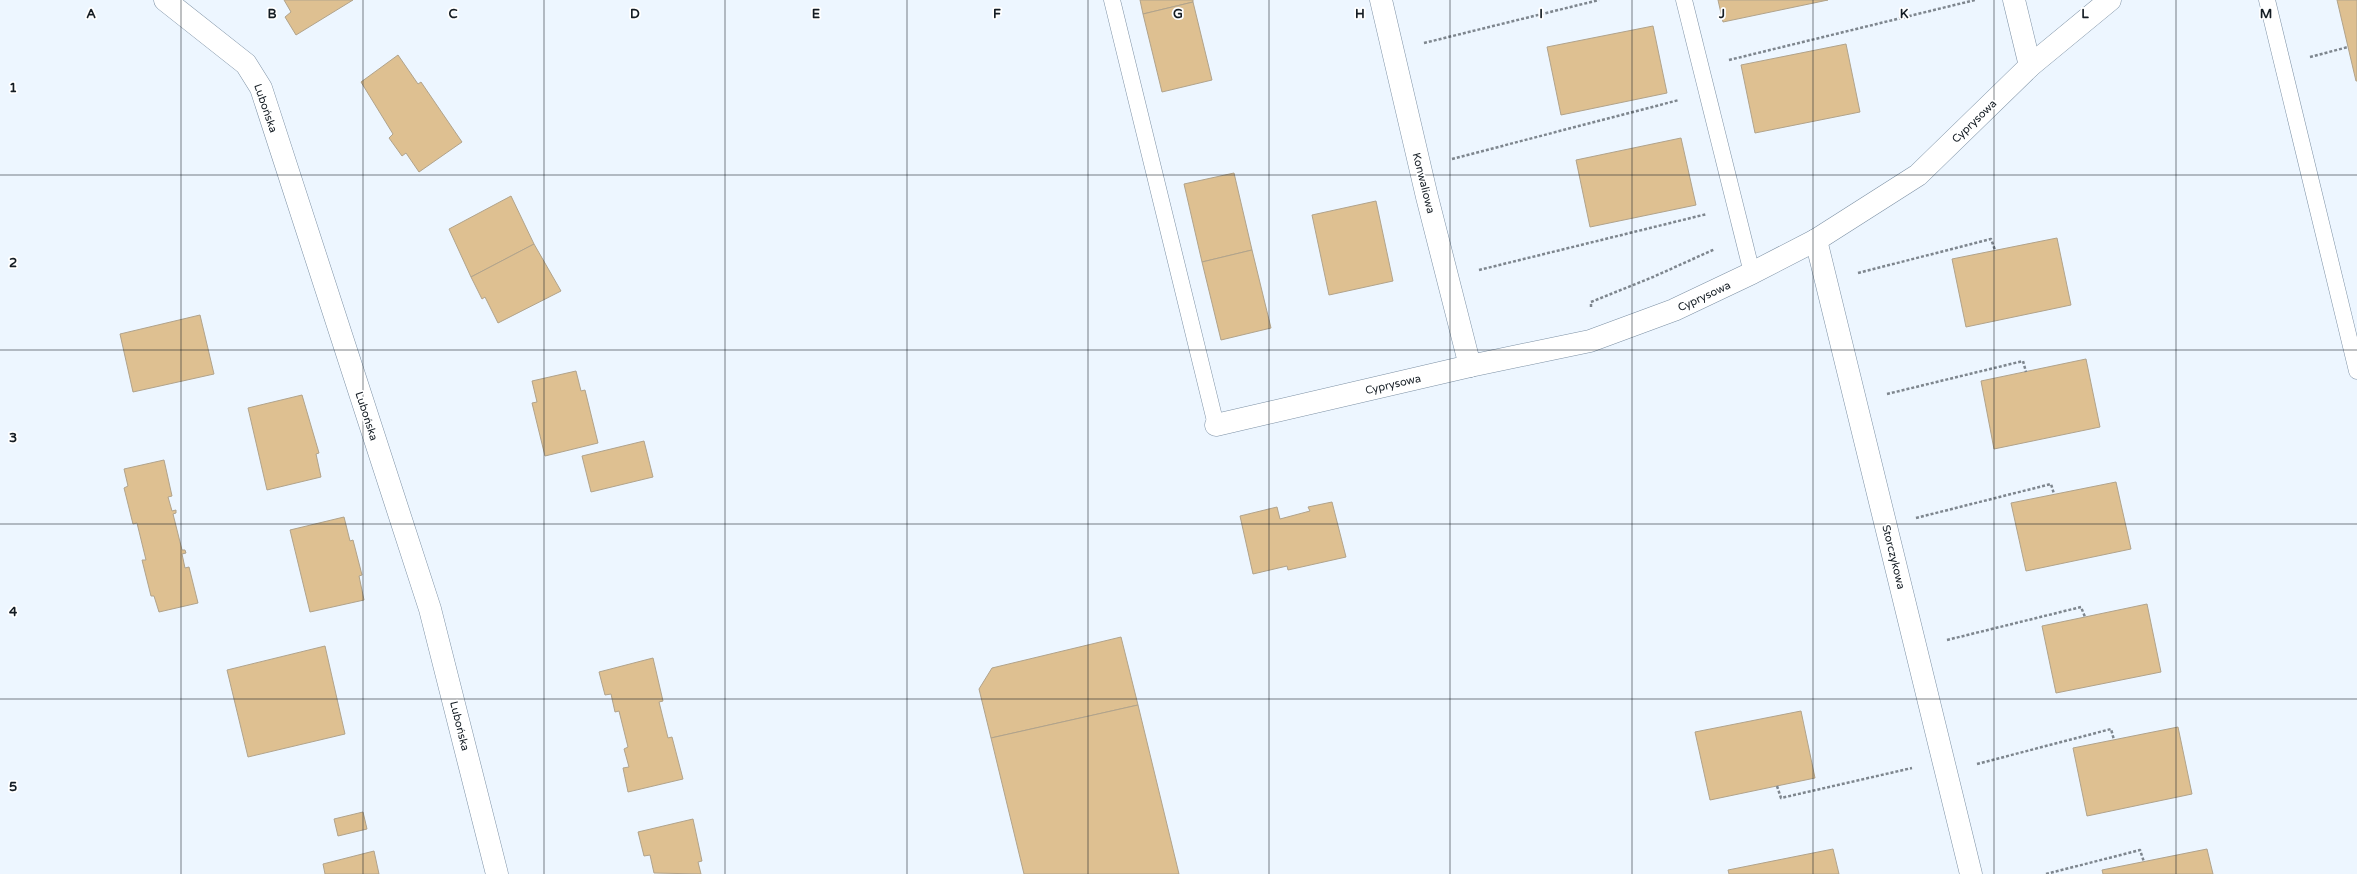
<svg xmlns="http://www.w3.org/2000/svg" width="2357" height="874" viewBox="0 0 2357 874" font-family="'Varela Round',sans-serif">
  <style>
    .building { fill: #dec091; stroke: #b1a38b }
    .lines { fill: none; stroke-linecap: round; stroke-linejoin: round }
    .service-casing { stroke: #7c90a4; stroke-width: 17 }
    .minor-casing { stroke: #7c90a4; stroke-width: 23 }
    .path { stroke: #7e868e; stroke-width: 2.5; stroke-dasharray: 3 2; stroke-linecap: butt }
    .service { stroke: #fff; stroke-width: 16 }
    .minor { stroke: #fff; stroke-width: 22 }
    .grid { fill: none; stroke: #141c23; stroke-width: 1; stroke-opacity: 0.55 }
    .labels { text-anchor: middle; stroke-width: 3.5; stroke-linejoin: round; paint-order: stroke }
    .street-label { font-size: 11px; fill: #141c23; stroke: #fff }
    .grid-label { font-size: 13px; text-anchor: middle; font-weight: bold; fill: #141c23; stroke: #fff; stroke-width: 3.5; stroke-linejoin: round; paint-order: stroke }
  </style>
  <rect width="100%" height="100%" fill="#edf6ff"/>
  <g class="building">
    <path d="M284 0H353L296 35 285 17 291 12Z"/>
    <path d="M1140 0H1193V2L1143 14Z"/>
    <path d="M1718 0H1828L1723 22Z"/>
    <path d="M2337 0H2357V81H2356Z"/>
    <path d="M1193 2 1212 80 1162 92 1143 14Z"/>
    <path d="M1653 26 1667 93 1561 115 1547 47Z"/>
    <path d="M1846 44 1860 112 1755 133 1741 65Z"/>
    <path d="M398 55 418 84 421 82 462 142 419 172 406 153 402 156 389 138 393 134 361 82Z"/>
    <path d="M1681 138 1696 205 1590 227 1576 160Z"/>
    <path d="M1234 173 1252 250 1202 262 1184 184Z"/>
    <path d="M511 196 534 244 471 277 449 229Z"/>
    <path d="M1376 201 1393 281 1329 295 1312 215Z"/>
    <path d="M2057 238 2071 305 1966 327 1952 259Z"/>
    <path d="M534 244 561 291 498 323 485 297 482 299 471 277Z"/>
    <path d="M1252 250 1271 328 1221 340 1202 262Z"/>
    <path d="M200 315 214 374 133 392 120 334Z"/>
    <path d="M2086 359 2100 427 1994 449 1981 381Z"/>
    <path d="M576 371 581 391 585 390 598 443 545 456 532 403 537 402 532 381Z"/>
    <path d="M302 395 319 453 316 454 321 477 267 490 248 408Z"/>
    <path d="M644 441 653 477 591 492 582 456Z"/>
    <path d="M164 460 172 496 168 497 172 511 176 510V513L173 514 182 550H185L186 553 182 554 185 568 189 567 198 603 159 612 154 596H151L142 560H146L137 523 133 524 124 488 128 486 124 469Z"/>
    <path d="M2116 482 2131 549 2026 571 2011 503Z"/>
    <path d="M1332 502 1346 557 1288 570 1287 566 1253 574 1240 516 1277 507 1280 519 1310 511 1308 507Z"/>
    <path d="M344 517 350 541 353 540 362 575 359 576 364 600 310 612 290 530Z"/>
    <path d="M2147 604 2161 672 2056 693 2042 626Z"/>
    <path d="M1121 637 1138 705 991 738 979 689 992 668Z"/>
    <path d="M325 646 345 734 248 757 227 670Z"/>
    <path d="M653 658 663 701 659 702 668 738 672 737 683 779 628 792 623 768 629 767 624 749 628 747 619 711 615 712 611 694 605 695 599 672Z"/>
    <path d="M1138 705 1179 874H1024L991 738Z"/>
    <path d="M1801 711 1815 778 1710 800 1695 732Z"/>
    <path d="M2178 727 2192 794 2087 816 2073 748Z"/>
    <path d="M363 812 367 829 338 836 334 819Z"/>
    <path d="M693 819 702 861 698 862 701 874 654 873 650 855 644 856 638 832Z"/>
    <path d="M1833 849 1839 874H1729L1728 870Z"/>
    <path d="M2207 849 2213 874H2103L2102 870Z"/>
    <path d="M374 851 379 874H325L323 864Z"/>
  </g>
  <g class="lines">
    <g class="service-casing">
      <g id="service">
        <path d="M1112 0 1216 425"/>
        <path d="M1684 0 1752 273"/>
        <path d="M2267 0 2357 371"/>
      </g>
    </g>
    <g class="minor-casing">
      <g id="minor">
        <path d="M165 0 246 64 261 88 430 609 497 874"/>
        <path d="M1381 0 1427 197 1470 366"/>
        <path d="M2014 0 2030 66"/>
        <path d="M1816 240 1971 874"/>
        <path d="M1216 425 1470 366 1590 341 1674 310 1752 273 1816 240 1918 175 2030 66 2110 0"/>
      </g>
    </g>
    <g class="path">
      <path d="M1424 43 1599 0"/>
      <path d="M2310 57 2348 47"/>
      <path d="M1729 60 1975 0"/>
      <path d="M1452 159 1679 100"/>
      <path d="M1479 270 1707 214"/>
      <path d="M1858 273 1991 239 1995 250"/>
      <path d="M1591 307V302L1653 277 1715 249"/>
      <path d="M1887 394 2023 361 2026 372"/>
      <path d="M1916 518 2051 484 2054 494"/>
      <path d="M1947 640 2081 607 2085 617"/>
      <path d="M1977 764 2111 729 2114 740"/>
      <path d="M1777 786 1781 798 1912 768"/>
      <path d="M2046 874 2140 850 2144 862"/>
    </g>
    <use href="#service" class="service"/>
    <use href="#minor" class="minor"/>
  </g>
  <path class="grid" d="M181 0V874M363 0V874M544 0V874M725 0V874M907 0V874M1088 0V874M1269 0V874M1450 0V874M1632 0V874M1813 0V874M1994 0V874M2176 0V874M0 175H2357M0 350H2357M0 524H2357M0 699H2357"/>
  <g class="labels">
    <g class="street-label">
      <text transform="translate(266 108) rotate(71)" y="4">Lubońska</text>
      <text transform="translate(1974 121) rotate(-44)" y="4">Cyprysowa</text>
      <text transform="translate(1424 183) rotate(76)" y="4">Konwaliowa</text>
      <text transform="translate(1704 296) rotate(-25)" y="4">Cyprysowa</text>
      <text transform="translate(1393 384) rotate(-13)" y="4">Cyprysowa</text>
      <text transform="translate(367 416) rotate(72)" y="4">Lubońska</text>
      <text transform="translate(1894 557) rotate(76)" y="4">Storczykowa</text>
      <text transform="translate(460 726) rotate(76)" y="4">Lubońska</text>
    </g>
  </g>
  <g class="grid-label">
    <text x="91" y="18">A</text>
    <text x="272" y="18">B</text>
    <text x="453" y="18">C</text>
    <text x="635" y="18">D</text>
    <text x="816" y="18">E</text>
    <text x="997" y="18">F</text>
    <text x="1178" y="18">G</text>
    <text x="1360" y="18">H</text>
    <text x="1541" y="18">I</text>
    <text x="1722" y="18">J</text>
    <text x="1904" y="18">K</text>
    <text x="2085" y="18">L</text>
    <text x="2266" y="18">M</text>
    <text x="13" y="92">1</text>
    <text x="13" y="267">2</text>
    <text x="13" y="442">3</text>
    <text x="13" y="616">4</text>
    <text x="13" y="791">5</text>
  </g>
</svg>
